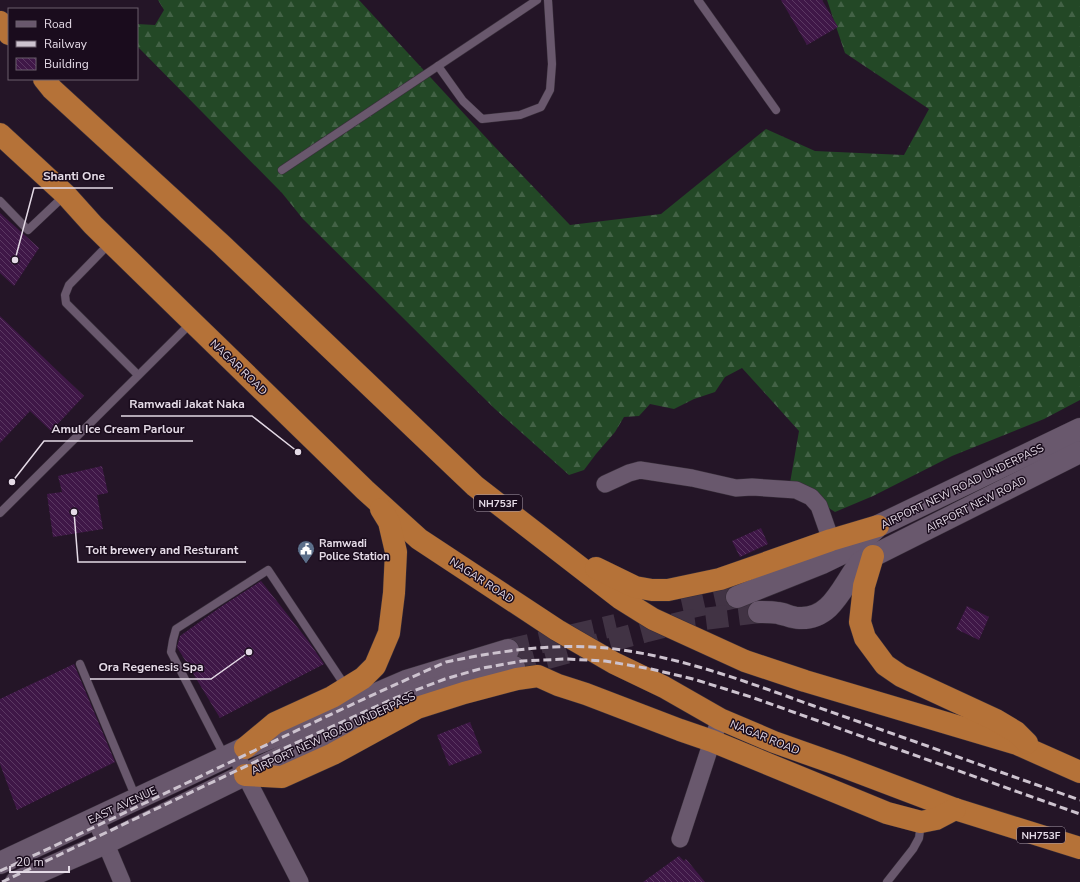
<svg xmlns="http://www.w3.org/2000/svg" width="1080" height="882" viewBox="0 0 1080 882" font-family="'Nunito Sans',sans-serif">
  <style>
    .forest { fill: url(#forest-firs) }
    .building { fill: url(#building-back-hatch) }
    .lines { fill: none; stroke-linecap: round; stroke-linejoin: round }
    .secondary-tunnel { stroke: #413344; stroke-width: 22; stroke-dasharray: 22 11; stroke-linecap: butt }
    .service-casing { stroke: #382e3a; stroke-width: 9 }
    .minor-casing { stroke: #382e3a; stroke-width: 18 }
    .secondary-casing { stroke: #382e3a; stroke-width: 23 }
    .trunk-casing { stroke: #382e3a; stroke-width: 23 }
    .service { stroke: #69586d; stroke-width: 8 }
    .minor { stroke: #69586d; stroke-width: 17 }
    .secondary { stroke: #69586d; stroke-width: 22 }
    .trunk { stroke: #b57238; stroke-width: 22 }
    .rail { stroke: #cdc3cf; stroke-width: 3; stroke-dasharray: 8 4; stroke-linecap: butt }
    .labels { text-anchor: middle; stroke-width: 3; stroke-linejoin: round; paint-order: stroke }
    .shield { fill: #1a0c1d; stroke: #a79caa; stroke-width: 1 }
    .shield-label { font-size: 10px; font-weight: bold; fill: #e4dae6 }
    .street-label { font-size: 11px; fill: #e4dae6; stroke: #1a0c1d }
    .poi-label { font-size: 11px; font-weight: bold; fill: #e4dae6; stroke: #1a0c1d; text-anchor: start }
    .leader { fill: none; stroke: #e4dae6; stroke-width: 1.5 }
    .callout-dot { fill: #e4dae6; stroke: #1a0c1d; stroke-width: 1.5 }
    .callout-label { font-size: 12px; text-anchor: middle; font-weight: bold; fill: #e4dae6; stroke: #1a0c1d; stroke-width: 3; stroke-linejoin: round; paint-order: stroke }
  </style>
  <defs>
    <pattern id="forest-firs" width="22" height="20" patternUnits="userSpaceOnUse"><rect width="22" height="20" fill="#234826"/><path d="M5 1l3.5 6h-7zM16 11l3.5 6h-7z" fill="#436246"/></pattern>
    <pattern id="building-back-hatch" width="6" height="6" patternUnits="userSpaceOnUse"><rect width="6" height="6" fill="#3f1747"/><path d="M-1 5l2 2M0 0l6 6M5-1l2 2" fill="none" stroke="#5b3862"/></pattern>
  </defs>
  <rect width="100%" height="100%" fill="#241527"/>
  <path class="forest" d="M158 0H359L492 144 570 225 661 214 766 129 815 151 904 155 929 109 845 53 827 0H1080V400L1044 419 952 456 873 496 835 512 790 483 799 431 742 368 725 377 715 392 694 399 674 409 650 404 639 416 624 417 615 432 596 454 584 470 569 475 495 409 303 219 282 193 137 46V24L155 25 164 10Z"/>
  <g class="building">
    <path d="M781 0H822L838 27 807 45Z"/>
    <path d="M0 213 39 248 14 286 0 273Z"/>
    <path d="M0 316 84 396 51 431 30 411 0 443Z"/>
    <path d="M102 466 108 493 97 495 103 529 53 537 47 494 62 492 58 476Z"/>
    <path d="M761 528 768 544 740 557 732 541Z"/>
    <path d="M261 581 309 642 324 664 220 718 177 647 180 636 222 606Z"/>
    <path d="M967 606 989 617 979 640 956 629Z"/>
    <path d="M74 664 115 762 17 810 0 764V699Z"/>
    <path d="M470 722 482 753 449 766 437 735Z"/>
    <path d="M679 856 684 861 686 859 705 882H643Z"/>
  </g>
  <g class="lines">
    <g class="secondary-tunnel">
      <path d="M683 609 737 597"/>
      <path d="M508 650 616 625"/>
      <path d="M514 667 647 631 688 621 759 612"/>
    </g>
    <g class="service-casing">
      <g id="service">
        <path d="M698 0 776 110"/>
        <path d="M438 66 463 101 482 119 520 115 541 107 550 90 552 64 548 0"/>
        <path d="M282 170 537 0"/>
        <path d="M0 201 28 230 65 195"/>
        <path d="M110 243 69 285 65 295 66 303 138 375"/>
        <path d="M0 513 191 323"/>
        <path d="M80 664 136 798"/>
        <path d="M225 757 171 652 173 640 176 629 268 570 346 687"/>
        <path d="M887 882 913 849 919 838 921 823"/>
      </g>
    </g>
    <g class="minor-casing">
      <g id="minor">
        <path d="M605 484 629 473 640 470 692 478 736 488 752 487 796 490 811 497 819 506 831 540"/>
        <path d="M236 753 245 775 300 882"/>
        <path d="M95 818 122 882"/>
        <path d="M680 839 712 741 720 719"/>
      </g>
    </g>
    <g class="secondary-casing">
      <g id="secondary">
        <path d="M737 597 822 563 857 546 878 526 1080 429"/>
        <path d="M759 612C766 612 772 612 778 613 785 614 792 618 799 618 833 620 843 583 861 562L1080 452"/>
        <path d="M0 863 245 748 313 721 406 681 508 650"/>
        <path d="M16 882 106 843 279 758 329 736 396 705 417 693 446 686 514 667"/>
      </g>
    </g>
    <g class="trunk-casing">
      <g id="trunk">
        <path d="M0 22 9 34"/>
        <path d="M44 79 52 89 222 245 475 486 621 599 653 619 745 661 805 681 1017 744 1080 772"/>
        <path d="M0 134 66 195 93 225 181 311 365 490 419 539 557 630 614 663 664 687 720 719 774 742 839 765 955 809 1080 848"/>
        <path d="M873 556 864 586 860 622 865 638 885 665 901 676 996 720 1016 732 1027 743"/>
        <path d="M596 568 635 587 652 590H668L720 579 831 540 878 526"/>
        <path d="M245 748 275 723 332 697 363 678 375 666 389 633 394 593 396 552 389 522 381 509"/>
        <path d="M245 775 282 777 333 754 417 708 464 693 517 679 538 676 558 685 586 694 680 730 712 741 887 813 921 822 936 819 955 809"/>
      </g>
    </g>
    <use href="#service" class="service"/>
    <use href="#minor" class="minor"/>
    <use href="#secondary" class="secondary"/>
    <use href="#trunk" class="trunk"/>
    <g class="rail">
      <path d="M0 871C149 803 296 728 446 662 499 651 553 643 607 648 679 656 747 682 814 706 903 737 991 769 1080 800"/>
      <path d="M2 882 278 751 395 698 445 679 483 668 522 661 566 659 605 661 651 669 693 679 751 697 1080 814"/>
    </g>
  </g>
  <defs>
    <g id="civic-pin" transform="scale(0.9)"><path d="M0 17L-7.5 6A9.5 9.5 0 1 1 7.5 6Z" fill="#5c6f8a" stroke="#1a0c1d"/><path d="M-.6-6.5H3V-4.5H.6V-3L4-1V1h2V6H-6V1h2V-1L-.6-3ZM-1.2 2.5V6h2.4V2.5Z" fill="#fff"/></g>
  </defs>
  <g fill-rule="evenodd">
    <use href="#civic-pin" x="306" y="549"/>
  </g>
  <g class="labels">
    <g class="shield">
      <rect x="474" y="495" width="48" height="16" rx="3"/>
      <rect x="1017" y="827" width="48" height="16" rx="3"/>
    </g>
    <g class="shield-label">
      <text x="498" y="507">NH753F</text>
      <text x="1041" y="839">NH753F</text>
    </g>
    <g class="street-label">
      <text transform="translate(239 367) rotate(44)" y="4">NAGAR ROAD</text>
      <text transform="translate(962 486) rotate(-26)" y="4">AIRPORT NEW ROAD UNDERPASS</text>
      <text transform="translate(976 504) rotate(-27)" y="4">AIRPORT NEW ROAD</text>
      <text transform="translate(482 580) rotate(33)" y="4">NAGAR ROAD</text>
      <text transform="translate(333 733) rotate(-25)" y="4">AIRPORT NEW ROAD UNDERPASS</text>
      <text transform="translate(765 737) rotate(22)" y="4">NAGAR ROAD</text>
      <text transform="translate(122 805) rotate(-25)" y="4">EAST AVENUE</text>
    </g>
    <g class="poi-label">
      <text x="319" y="547">Ramwadi<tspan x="319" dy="13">Police Station</tspan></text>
    </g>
  </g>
  <path class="leader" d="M15 260L34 188H113M298 452L252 416H121M12 482L44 441H193M74 512L78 562H246M249 652L211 679H90"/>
  <g class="callout-dot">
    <circle cx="15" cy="260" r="4"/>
    <circle cx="298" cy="452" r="4"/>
    <circle cx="12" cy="482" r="4"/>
    <circle cx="74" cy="512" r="4"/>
    <circle cx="249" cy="652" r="4"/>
  </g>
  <g class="callout-label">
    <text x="74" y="180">Shanti One</text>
    <text x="187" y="408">Ramwadi Jakat Naka</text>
    <text x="118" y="433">Amul Ice Cream Parlour</text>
    <text x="162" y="554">Toit brewery and Resturant</text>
    <text x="151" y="671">Ora Regenesis Spa</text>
  </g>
  <rect x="8" y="8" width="130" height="72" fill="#1a0c1d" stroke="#6b5e6d"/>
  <rect x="16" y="21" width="20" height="6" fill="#69586d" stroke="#6b5e6d"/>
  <text x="44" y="28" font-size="12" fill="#e4dae6">Road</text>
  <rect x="16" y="41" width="20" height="6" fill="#cdc3cf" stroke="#6b5e6d"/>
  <text x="44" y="48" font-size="12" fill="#e4dae6">Railway</text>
  <rect x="16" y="58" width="20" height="12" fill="url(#building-back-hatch)" stroke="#6b5e6d"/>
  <text x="44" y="68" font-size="12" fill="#e4dae6">Building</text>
  <path d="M10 866v6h59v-6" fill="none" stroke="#e4dae6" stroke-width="2"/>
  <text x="16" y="866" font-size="12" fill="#e4dae6" stroke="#1a0c1d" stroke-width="3" paint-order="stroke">20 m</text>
</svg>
